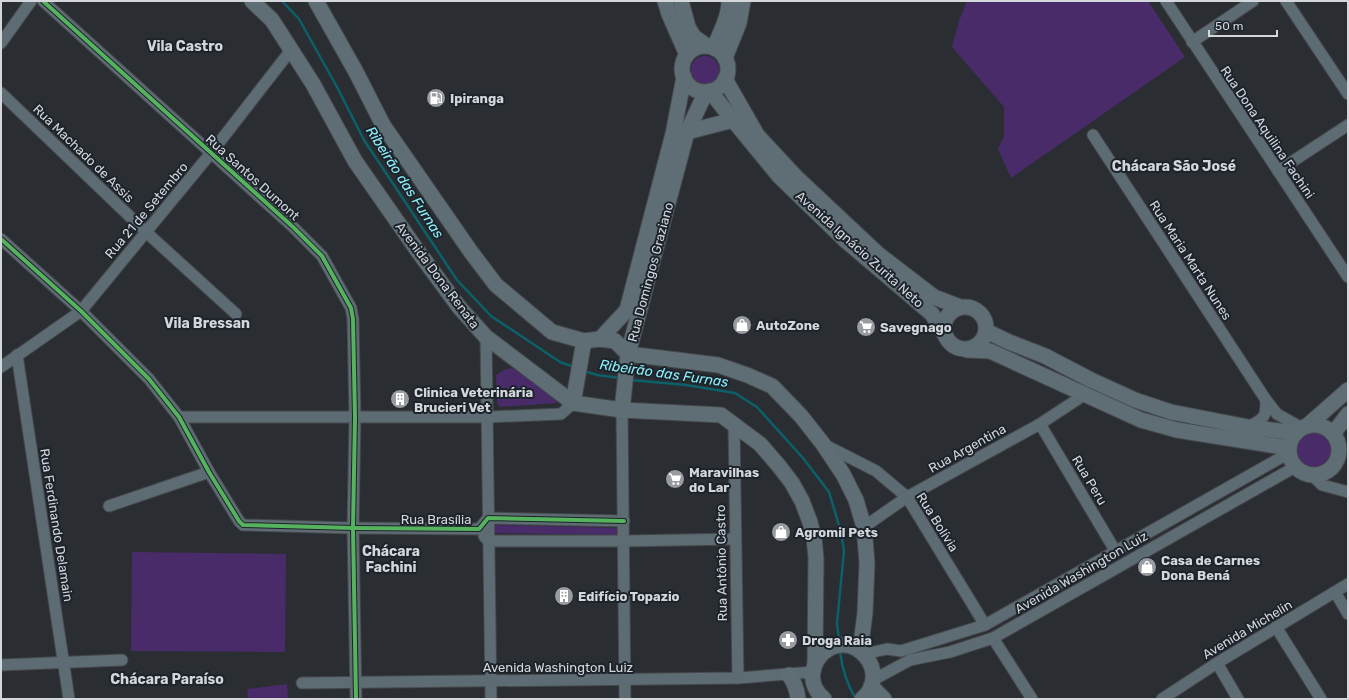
<svg xmlns="http://www.w3.org/2000/svg" width="1349" height="700" viewBox="0 0 1349 700" font-family="Rubik,sans-serif">
  <style>
    .green { fill: #4a2b69 }
    .lines { fill: none; stroke-linecap: round; stroke-linejoin: round }
    .stream { stroke: #0b6169; stroke-width: 2.5 }
    .street-casing { stroke: #46494c; stroke-width: 13 }
    .secondary-casing { stroke: #46494c; stroke-width: 17 }
    .street { stroke: #5d6b72; stroke-width: 11 }
    .secondary { stroke: #5f6e75; stroke-width: 15 }
    .cycleway-casing { stroke: #1d232b; stroke-width: 6 }
    .cycleway { stroke: #56b35d; stroke-width: 4 }
    .labels { text-anchor: middle; stroke-width: 4; stroke-linejoin: round; paint-order: stroke }
    .poi-label { font-size: 13px; font-weight: bold; fill: #d3d7dc; stroke: #1d232b; text-anchor: start }
    .street-label { font-size: 13px; fill: #d3d7dc; stroke: #1d232b }
    .neighbourhood-label { font-size: 14px; font-weight: bold; fill: #d3d7dc; stroke: #1d232b }
    .water-label { font-size: 14px; font-style: italic; fill: #8bf0fb; stroke: #1d232b }
  </style>
  <rect width="100%" height="100%" fill="#2a2e32"/>
  <g class="green">
    <path d="M967 1H1148L1185 57 1011 178 998 149 1004 136V107L952 47 959 21Z"/>
    <circle cx="705" cy="70" r="14"/>
    <path d="M512 368 557 397V403L500 407 497 403 496 375 504 370Z"/>
    <circle cx="1314" cy="450" r="18"/>
    <path d="M494 525 618 528V535L494 533Z"/>
    <path d="M132 552 286 554 285 652 131 651Z"/>
    <path d="M287 684 288 699H248L247 689Z"/>
  </g>
  <g class="lines">
    <g class="stream">
      <path d="M282 1 299 19 337 87 364 140 457 280 491 316 560 362 574 367"/>
      <path d="M584 371 597 375 620 378"/>
      <path d="M631 380 686 385 735 393 757 407 803 458 829 492 841 532 844 551 837 623 839 640"/>
      <path d="M840 651C842 669 846 683 856 699"/>
    </g>
    <g class="street-casing">
      <g id="street">
        <path d="M43 1 293 227 322 256 351 308 353 319 355 417 353 528 356 699"/>
        <path d="M1166 1 1348 277"/>
        <path d="M1286 1 1348 94"/>
        <path d="M1192 42 1253 1"/>
        <path d="M1 43 31 1"/>
        <path d="M1 93 146 232 236 314"/>
        <path d="M1093 135 1266 400 1277 414 1302 428"/>
        <path d="M1278 171 1348 125"/>
        <path d="M1 239 81 311 149 379 179 417 209 472 239 521 243 525 353 528 479 529 488 518 624 521"/>
        <path d="M486 337 491 699"/>
        <path d="M17 355 69 699"/>
        <path d="M1 367 81 311 211 153 291 50"/>
        <path d="M622 410 625 699"/>
        <path d="M179 417H488L561 414 573 403"/>
        <path d="M734 424 738 678"/>
        <path d="M1040 424 1116 552"/>
        <path d="M1248 427C1264 418 1266 419 1266 400"/>
        <path d="M823 444 876 471 907 497 985 625"/>
        <path d="M1313 476 1322 485 1348 492"/>
        <path d="M109 506 209 472"/>
        <path d="M864 527 907 497 1040 424 1084 395"/>
        <path d="M484 536 488 541H624L735 539"/>
        <path d="M1335 592 1348 614"/>
        <path d="M1276 627 1321 699"/>
        <path d="M993 638 1032 699"/>
        <path d="M864 654 887 649 901 651 985 625 1289 453"/>
        <path d="M1217 663 1238 699"/>
        <path d="M1 665 122 660"/>
        <path d="M873 680 910 660 950 652 993 638 1295 467"/>
        <path d="M302 683 738 678 813 672"/>
        <path d="M1162 699 1217 663 1348 584"/>
      </g>
    </g>
    <g class="secondary-casing">
      <g id="secondary">
        <path d="M252 1 272 20 313 84 355 161 417 250 459 307 486 337 573 403 622 410 721 415 760 444 779 466 792 483 802 501 810 522 814 538 816 558 815 664"/>
        <path d="M316 1 356 72 383 125 471 252 496 285 552 332 584 341 600 339 615 341 628 354 718 365 747 375 772 386 801 416 823 444 843 474 856 500 864 527 867 563 865 613 860 651"/>
        <path d="M665 1 669 14 687 55"/>
        <path d="M681 1 688 27 694 37 707 46"/>
        <circle cx="705" cy="69" r="23"/>
        <path d="M714 48C720 33 729 17 729 1"/>
        <path d="M725 58 739 23 743 1"/>
        <path d="M725 79 757 135 797 178 878 254 934 297 960 307"/>
        <path d="M710 91 733 120 779 176 845 240 932 314 945 335"/>
        <path d="M687 132 733 120"/>
        <circle cx="965" cy="328" r="21"/>
        <path d="M986 331 1009 342 1045 356 1091 380 1135 400 1171 412 1248 427 1296 433"/>
        <path d="M600 339 627 310 673 134 684 77"/>
        <path d="M967 350 990 351 1141 420 1177 430 1289 448"/>
        <path d="M573 403 584 341"/>
        <path d="M622 410 628 354 652 263 687 132 706 92"/>
        <circle cx="1314" cy="450" r="25"/>
        <path d="M1307 426 1348 390"/>
        <path d="M1333 434 1348 414"/>
        <path d="M789 675C795 683 797 689 798 699"/>
        <path d="M871 686 884 699"/>
        <path d="M824 699C816 692 811 682 813 672 814 664 818 658 823 653 853 626 893 673 862 699"/>
      </g>
    </g>
    <use href="#street" class="street"/>
    <use href="#secondary" class="secondary"/>
    <g class="cycleway-casing">
      <g id="cycleway">
        <path d="M43 1 293 227 322 256 351 308 353 319 355 417 353 528 356 699"/>
        <path d="M1 239 81 311 149 379 179 417 209 472 239 521 243 525 353 528 479 529 488 518 624 521"/>
      </g>
    </g>
    <use href="#cycleway" class="cycleway"/>
  </g>
  <defs>
    <g id="fuel-disc" transform="scale(1)"><circle r="9.5" fill="#989ca0" stroke="#1d232b"/><path d="M-5.5-6h7V0h2V4h1.3V-2.5L3-4.5l.8-.8L6-3V5H2.5V1h-1V6h-7ZM-4.2-4.7v3.2H.2V-4.7Z" fill="#fff"/></g>
    <g id="shop-disc" transform="scale(1)"><circle r="9.5" fill="#989ca0" stroke="#1d232b"/><path d="M-5-2.5h2.3a2.7 3.5 0 0 1 5.4 0H5L5.5 6h-11ZM-1.5-2.5h3a1.5 2.3 0 0 0-3 0Z" fill="#fff"/></g>
    <g id="supermarket-disc" transform="scale(1)"><circle r="9.5" fill="#989ca0" stroke="#1d232b"/><path d="M-6-5.5h2.5l.6 2H6L4.5 2H-2.5L-4.4-4H-6ZM-1.5 3.2a1.3 1.3 0 1 0 .1 0ZM3 3.2a1.3 1.3 0 1 0 .1 0Z" fill="#fff"/></g>
    <g id="building-disc" transform="scale(1)"><circle r="9.5" fill="#989ca0" stroke="#1d232b"/><path d="M-4-6H4V6H1V3H-1V6H-4ZM-2.5-4.3h1.7v1.8h-1.7ZM.8-4.3h1.7v1.8H.8ZM-2.5-1h1.7V.8h-1.7ZM.8-1h1.7V.8H.8Z" fill="#fff"/></g>
    <g id="pharmacy-disc" transform="scale(1)"><circle r="9.5" fill="#989ca0" stroke="#1d232b"/><path d="M-2-6h4v4h4v4h-4v4h-4v-4h-4v-4h4Z" fill="#fff"/></g>
  </defs>
  <g fill-rule="evenodd">
    <use href="#fuel-disc" x="436" y="98"/>
    <use href="#shop-disc" x="742" y="325"/>
    <use href="#supermarket-disc" x="866" y="327"/>
    <use href="#building-disc" x="400" y="399"/>
    <use href="#supermarket-disc" x="675" y="479"/>
    <use href="#shop-disc" x="781" y="532"/>
    <use href="#shop-disc" x="1147" y="567"/>
    <use href="#building-disc" x="564" y="596"/>
    <use href="#pharmacy-disc" x="788" y="640"/>
  </g>
  <g class="labels">
    <g class="poi-label">
      <text x="450" y="103">Ipiranga</text>
      <text x="756" y="330">AutoZone</text>
      <text x="880" y="332">Savegnago</text>
      <text x="414" y="397">Clinica Veterinária<tspan x="414" dy="15">Brucieri Vet</tspan></text>
      <text x="689" y="477">Maravilhas<tspan x="689" dy="15">do Lar</tspan></text>
      <text x="795" y="537">Agromil Pets</text>
      <text x="1161" y="565">Casa de Carnes<tspan x="1161" dy="15">Dona Bená</tspan></text>
      <text x="578" y="601">Edifício Topazio</text>
      <text x="802" y="645">Droga Raia</text>
    </g>
    <g class="street-label">
      <text transform="translate(1268 132) rotate(56)" y="5">Rua Dona Aquilina Fachini</text>
      <text transform="translate(84 153) rotate(44)" y="5">Rua Machado de Assis</text>
      <text transform="translate(253 177) rotate(42)" y="5">Rua Santos Dumont</text>
      <text transform="translate(146 210) rotate(-50)" y="5">Rua 21 de Setembro</text>
      <text transform="translate(860 249) rotate(42)" y="5">Avenida Ignácio Zurita Neto</text>
      <text transform="translate(1191 260) rotate(57)" y="5">Rua Maria Marta Nunes</text>
      <text transform="translate(650 272) rotate(-75)" y="5">Rua Domingos Graziano</text>
      <text transform="translate(438 275) rotate(53)" y="5">Avenida Dona Renata</text>
      <text transform="translate(967 448) rotate(-29)" y="5">Rua Argentina</text>
      <text transform="translate(1090 480) rotate(59)" y="5">Rua Peru</text>
      <text x="436" y="524">Rua Brasília</text>
      <text transform="translate(938 522) rotate(58)" y="5">Rua Bolívia</text>
      <text transform="translate(57 525) rotate(81)" y="5">Rua Ferdinando Delamain</text>
      <text transform="translate(721 563) rotate(-91)" y="5">Rua Antônio Castro</text>
      <text transform="translate(1081 572) rotate(-30)" y="5">Avenida Washington Luiz</text>
      <text transform="translate(1247 629) rotate(-31)" y="5">Avenida Michelin</text>
      <text x="558" y="672">Avenida Washington Luiz</text>
    </g>
    <g class="neighbourhood-label">
      <text x="185" y="51">Vila Castro</text>
      <text x="1174" y="171">Chácara São José</text>
      <text x="207" y="328">Vila Bressan</text>
      <text x="391" y="556">Chácara<tspan x="391" dy="16">Fachini</tspan></text>
      <text x="167" y="684">Chácara Paraíso</text>
    </g>
    <g class="water-label">
      <text transform="translate(405 182) rotate(57)" y="5">Ribeirão das Furnas</text>
      <text transform="translate(664 373) rotate(8)" y="5">Ribeirão das Furnas</text>
    </g>
  </g>
  <rect width="1349" height="700" fill="none" stroke="#d3d7dc" stroke-width="4"/>
  <path d="M1209 30v6h68v-6" fill="none" stroke="#d3d7dc" stroke-width="2"/>
  <text x="1215" y="30" font-size="12" fill="#d3d7dc" stroke="#1d232b" stroke-width="3" paint-order="stroke">50 m</text>
</svg>
